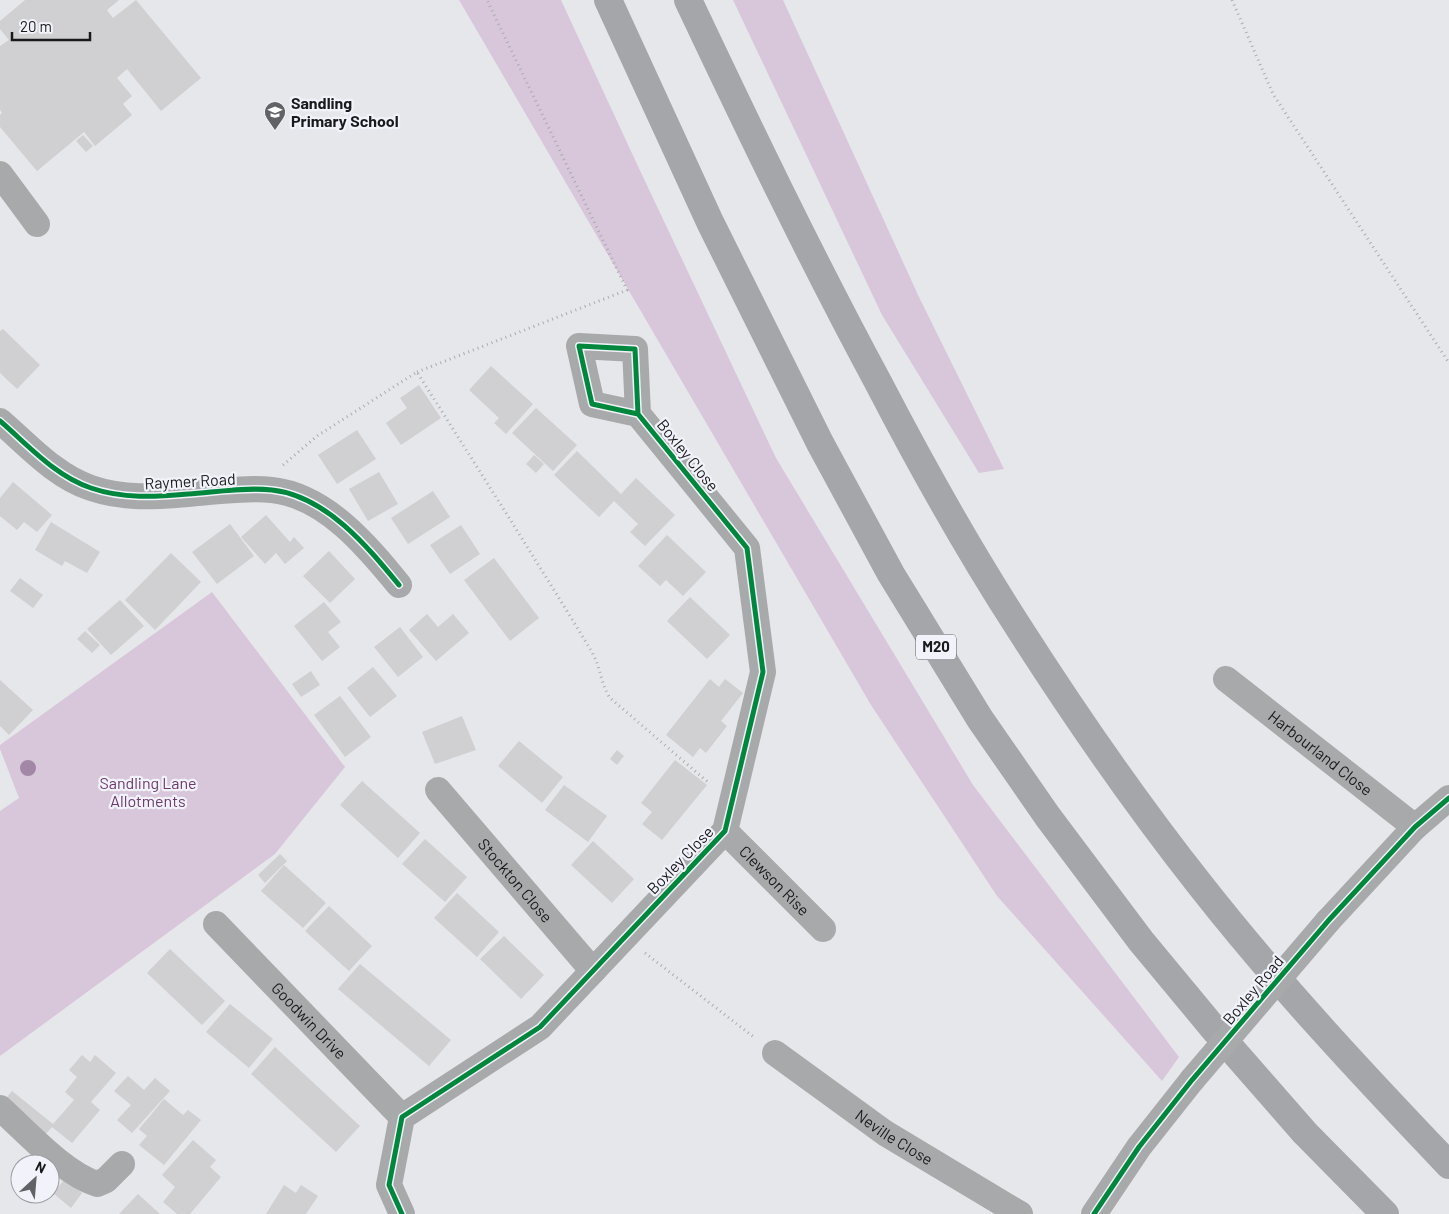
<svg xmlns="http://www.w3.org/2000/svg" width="1449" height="1214" viewBox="0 0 1449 1214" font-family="Barlow,sans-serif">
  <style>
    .green { fill: #d8c7da }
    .building { fill: #d0d0d2 }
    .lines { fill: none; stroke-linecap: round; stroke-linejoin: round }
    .path { stroke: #abacae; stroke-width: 3; stroke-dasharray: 1 4; stroke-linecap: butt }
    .minor { stroke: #a8a9aa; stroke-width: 26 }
    .highway { stroke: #a5a6a9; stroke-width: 28 }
    .minor-bridge { stroke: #a8a9aa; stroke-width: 26 }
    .cycleway-casing { stroke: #f2f3fa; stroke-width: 8 }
    .cycleway { stroke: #00873e; stroke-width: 5 }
    .tree { fill: #a387a6 }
    .labels { text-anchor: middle; stroke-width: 4.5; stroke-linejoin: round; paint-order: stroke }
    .shield { fill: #f2f3fa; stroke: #5b5b5f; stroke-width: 1 }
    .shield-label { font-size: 15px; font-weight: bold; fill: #1a1a1d }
    .poi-label { font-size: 16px; font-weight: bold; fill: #1a1a1d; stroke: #f2f3fa; text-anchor: start }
    .street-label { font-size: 16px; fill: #1a1a1d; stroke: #f2f3fa }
    .park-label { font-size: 16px; fill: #6c386e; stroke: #f2f3fa }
  </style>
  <rect width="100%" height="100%" fill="#e6e7eb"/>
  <g class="green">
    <path d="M459 0H561L636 162 776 458 973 785 1179 1057 1162 1081 997 896 871 705Z"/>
    <path d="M733 0H783L919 297 1004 469 979 473 882 315Z"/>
    <path d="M212 592 345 767 275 854 0 1056V811L19 798 0 749V745Z"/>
  </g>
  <g class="building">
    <path d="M25 0H119L107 10 113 18 136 0 201 78 161 111 127 69 117 78 132 96 123 104 132 115 95 146 84 132 37 171 0 127V115L2 113 0 110V46L9 40 0 29V21Z"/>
    <path d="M83 135 93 146 86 152 76 141Z"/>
    <path d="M3 329 40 365 17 389 0 373V331Z"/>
    <path d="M491 366 533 404 506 434 494 423 499 418 469 390Z"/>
    <path d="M419 385 441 418 401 445 386 423 407 408 400 398Z"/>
    <path d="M536 408 577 445 553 471 512 433Z"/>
    <path d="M357 430 376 459 337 484 318 455Z"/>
    <path d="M577 451 621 494 636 478 675 515 645 546 630 532 638 524 614 501 599 517 554 475Z"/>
    <path d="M534 455 544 464 536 473 526 464Z"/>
    <path d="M379 472 398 504 368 521 349 489Z"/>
    <path d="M13 482 52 515 37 532 24 522 17 530 0 516V498Z"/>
    <path d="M433 491 450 517 408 544 391 518Z"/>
    <path d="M266 515 290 542 294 537 304 548 285 564 276 553 265 564 241 537Z"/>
    <path d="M51 522 100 552 87 573 65 561 62 566 35 550Z"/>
    <path d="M230 524 254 556 217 584 192 552Z"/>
    <path d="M461 525 480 554 450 574 430 545Z"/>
    <path d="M667 535 706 572 683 596 666 580 660 586 638 566Z"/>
    <path d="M329 551 355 579 330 603 303 576Z"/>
    <path d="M171 553 201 582 155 630 125 600Z"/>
    <path d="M494 558 539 618 510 641 464 580Z"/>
    <path d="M20 578 43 595 33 608 10 591Z"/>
    <path d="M690 597 730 635 707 659 667 621Z"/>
    <path d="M120 600 144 626 111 655 87 629Z"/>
    <path d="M324 602 341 622 328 632 340 647 322 661 294 626Z"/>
    <path d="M427 614 438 627 453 614 469 633 436 661 409 630Z"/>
    <path d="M400 627 423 657 398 677 374 647Z"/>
    <path d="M85 631 100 645 92 653 77 639Z"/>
    <path d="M373 667 397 696 370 717 347 688Z"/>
    <path d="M311 671 320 685 301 697 292 684Z"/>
    <path d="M710 679 719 687 725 679 743 693 721 721 727 726 706 753 700 748 693 757 666 735Z"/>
    <path d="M0 680 33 710 9 735 0 726Z"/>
    <path d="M340 696 371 737 345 757 314 715Z"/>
    <path d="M462 716 476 750 435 764 422 732Z"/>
    <path d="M519 741 563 777 542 803 498 766Z"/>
    <path d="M617 750 624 756 617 765 610 759Z"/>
    <path d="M675 760 707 785 662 840 642 824 652 812 641 803Z"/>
    <path d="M362 781 420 833 398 858 340 805Z"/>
    <path d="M564 785 607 816 588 842 545 810Z"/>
    <path d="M425 839 467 877 445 902 402 864Z"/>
    <path d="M593 841 634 879 612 903 571 865Z"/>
    <path d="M280 854 287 861 265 883 258 875Z"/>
    <path d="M284 865 326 903 303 928 261 891Z"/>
    <path d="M457 893 499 932 477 957 434 918Z"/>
    <path d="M329 906 372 946 349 971 305 931Z"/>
    <path d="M504 936 544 975 521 999 480 959Z"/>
    <path d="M170 949 225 1001 202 1025 147 973Z"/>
    <path d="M360 964 451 1040 429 1066 338 989Z"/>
    <path d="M230 1004 273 1039 249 1068 206 1032Z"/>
    <path d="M275 1047 360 1126 336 1152 251 1074Z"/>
    <path d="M82 1055 90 1062 95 1055 116 1073 91 1102 100 1110 72 1143 52 1127 44 1136 3 1102 12 1091 53 1124 74 1100 65 1092 77 1077 69 1070Z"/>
    <path d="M128 1076 144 1090 155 1078 170 1091 132 1133 117 1120 131 1105 114 1091Z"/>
    <path d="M164 1099 183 1115 188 1110 201 1120 164 1165 139 1145 147 1136 139 1129Z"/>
    <path d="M193 1140 216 1160 210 1167 221 1177 190 1214H177L163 1202 175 1187 162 1175Z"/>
    <path d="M65 1179 82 1193 71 1208 53 1193Z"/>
    <path d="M284 1185 296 1193 301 1185 318 1196 306 1214H266Z"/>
    <path d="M138 1194 160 1214H119Z"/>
  </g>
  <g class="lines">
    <g class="path">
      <path d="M1232 0 1273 94 1449 363"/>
      <path d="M417 372 627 290 487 0"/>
      <path d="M283 465 317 436 417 372C473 461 530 550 584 639 589 647 594 655 597 663 601 675 603 687 610 698L709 783"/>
      <path d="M645 953 755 1038"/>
    </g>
    <g class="minor">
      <path d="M0 174 37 224"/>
      <path d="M0 421C28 445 55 476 91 488 123 499 155 497 188 494 216 492 245 487 272 490 326 496 367 546 399 585"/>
      <path id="s1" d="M1226 679 1415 827"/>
      <path id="s2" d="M438 790 593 971"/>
      <path id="s3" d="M725 831 823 929"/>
      <path d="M1328 921 1415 827 1449 798"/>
      <path id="s4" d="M216 924 402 1117"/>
      <path id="s5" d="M775 1053 885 1133 1020 1214"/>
      <path d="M0 1108C27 1132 63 1173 97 1184L106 1180 122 1164"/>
      <path d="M402 1214 389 1185 402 1117 540 1027 725 831 763 672 747 548 638 414 635 349 579 346 592 404 638 414"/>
      <path d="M1094 1214 1139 1147 1192 1080"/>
    </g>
    <g class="highway">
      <path d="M608 0 710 222 820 443 891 574 980 719 1048 817 1141 941 1214 1029 1305 1133 1385 1214"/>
      <path d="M688 0C749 129 811 258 879 384 922 467 968 549 1019 628 1076 717 1136 804 1201 886 1278 984 1363 1075 1449 1165"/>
    </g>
    <path class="minor-bridge" d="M1192 1080 1328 921"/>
    <g class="cycleway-casing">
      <g id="cycleway">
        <path d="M0 421C28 445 55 476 91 488 123 499 155 497 188 494 216 492 245 487 272 490 326 496 367 546 399 585"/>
        <path d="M402 1214 389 1185 402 1117 540 1027 725 831 763 672 747 548 638 414 635 349 579 346 592 404 638 414"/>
        <path d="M1094 1214 1139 1147 1192 1080 1328 921 1415 827 1449 798"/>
      </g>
    </g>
    <use href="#cycleway" class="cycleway"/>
  </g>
  <circle class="tree" cx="28" cy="768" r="8"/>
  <defs>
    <g id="school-pin" transform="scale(1.125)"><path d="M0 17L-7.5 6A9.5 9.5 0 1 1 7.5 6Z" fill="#616265" stroke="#f2f3fa"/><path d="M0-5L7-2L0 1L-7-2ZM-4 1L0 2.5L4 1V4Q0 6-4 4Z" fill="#fff"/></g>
  </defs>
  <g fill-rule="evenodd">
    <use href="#school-pin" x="275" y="112"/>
  </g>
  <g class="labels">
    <rect class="shield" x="916" y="634.5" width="40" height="25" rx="4"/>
    <g class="shield-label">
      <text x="936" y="652">M20</text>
    </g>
    <g class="poi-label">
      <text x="291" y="109">Sandling<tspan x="291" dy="18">Primary School</tspan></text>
    </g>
    <g class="street-label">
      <text transform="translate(688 455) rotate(51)" y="6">Boxley Close</text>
      <text transform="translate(190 481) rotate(-3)" y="6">Raymer Road</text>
      <text dy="6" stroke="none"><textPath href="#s1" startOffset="120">Harbourland Close</textPath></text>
      <text transform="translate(680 860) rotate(-46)" y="6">Boxley Close</text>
      <text dy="6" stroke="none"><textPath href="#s2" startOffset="119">Stockton Close</textPath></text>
      <text dy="6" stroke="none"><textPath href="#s3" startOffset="70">Clewson Rise</textPath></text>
      <text transform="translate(1253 990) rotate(-50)" y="6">Boxley Road</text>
      <text dy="6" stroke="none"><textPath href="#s4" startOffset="134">Goodwin Drive</textPath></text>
      <text dy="6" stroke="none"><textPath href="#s5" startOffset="146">Neville Close</textPath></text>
    </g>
    <g class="park-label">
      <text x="148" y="789">Sandling Lane<tspan x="148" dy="18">Allotments</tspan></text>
    </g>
  </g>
  <g transform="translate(35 1179) rotate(26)"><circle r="24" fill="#f2f3fa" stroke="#9c9ca2"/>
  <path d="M0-4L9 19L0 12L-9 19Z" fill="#616265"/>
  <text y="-8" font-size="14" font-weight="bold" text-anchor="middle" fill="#1a1a1d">N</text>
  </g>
  <path d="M12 32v8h78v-8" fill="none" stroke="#1a1a1d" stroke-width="2.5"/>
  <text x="20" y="32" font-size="15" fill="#1a1a1d" stroke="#f2f3fa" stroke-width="4" paint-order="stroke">20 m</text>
</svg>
